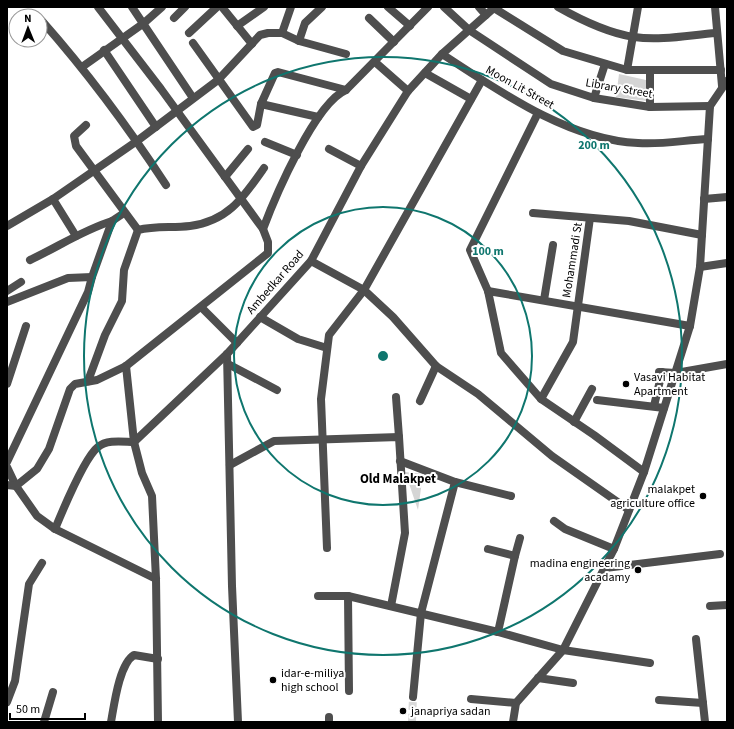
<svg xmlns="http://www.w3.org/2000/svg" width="734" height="729" viewBox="0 0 734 729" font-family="'Source Sans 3',sans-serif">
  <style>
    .green { fill: #d5d5d5 }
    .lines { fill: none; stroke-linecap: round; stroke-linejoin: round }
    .street-tunnel { stroke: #d9d9d9; stroke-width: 8; stroke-dasharray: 8 4; stroke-linecap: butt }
    .street { stroke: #4e4e4e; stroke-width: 8 }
    .ring { fill: none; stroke: #0f766e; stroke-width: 2 }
    .poi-dot { fill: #000; stroke: #fff; stroke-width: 1.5 }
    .labels { text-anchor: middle; stroke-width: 4; stroke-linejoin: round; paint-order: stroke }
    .street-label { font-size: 12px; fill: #000; stroke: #fff }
    .poi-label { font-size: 12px; fill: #000; stroke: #fff; text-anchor: start }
    .neighbourhood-label { font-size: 13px; font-weight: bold; fill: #000; stroke: #fff }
    .centre { fill: #0f766e; stroke: #fff; stroke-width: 2 }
    .ring-label { font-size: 12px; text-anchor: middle; font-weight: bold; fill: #0f766e; stroke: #fff; stroke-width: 4; stroke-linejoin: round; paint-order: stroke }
  </style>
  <rect width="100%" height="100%" fill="#fff"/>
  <g class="green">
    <path d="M619 74 646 80 647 101 616 97Z"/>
    <path d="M405 472 423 474 418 510Z"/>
  </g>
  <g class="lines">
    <path class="street-tunnel" d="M412 722 413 697"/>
    <g class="street">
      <path d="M98 7 161 89 263 229"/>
      <path d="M132 7 193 98"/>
      <path d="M222 7 252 44"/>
      <path d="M388 7 410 26"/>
      <path d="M444 7 469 30 551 84 594 98 650 107 710 106"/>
      <path d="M479 7 486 15"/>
      <path d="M558 7C581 20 607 33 634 37 660 41 690 35 716 33"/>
      <path d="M715 7 722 86"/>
      <path d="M494 8 563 51 627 70H721"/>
      <path d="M174 18 185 7"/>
      <path d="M369 18 394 42"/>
      <path d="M42 21C88 73 128 127 166 185"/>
      <path d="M237 26 264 7"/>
      <path d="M189 33 217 7"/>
      <path d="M282 33 299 41 346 54"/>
      <path d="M299 41 305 23 322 7"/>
      <path d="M193 43 253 127 257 125 261 104 275 73 278 72 346 90"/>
      <path d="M104 50 156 127"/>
      <path d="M442 54C499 91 568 140 638 143 660 145 685 140 708 139"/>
      <path d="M375 62 408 91"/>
      <path d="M82 67 144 23 162 7"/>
      <path d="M627 70 638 7"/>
      <path d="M425 73 471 99"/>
      <path d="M594 98 605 64"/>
      <path d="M261 104 318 117"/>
      <path d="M650 107V71"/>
      <path d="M538 113 470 250 488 291 501 353 541 399 594 435 644 472"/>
      <path d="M86 125 74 136 76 146 138 230"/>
      <path d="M265 142 297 155"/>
      <path d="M329 149 361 166"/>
      <path d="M225 177 248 149"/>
      <path d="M53 199 76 236"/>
      <path d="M704 199 727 197"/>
      <path d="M533 213 629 221 702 235"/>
      <path d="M7 226 53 199 137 141 218 80 260 35 268 33H282L291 7"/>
      <path d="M30 260C58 247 83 230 112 221"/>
      <path d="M311 261 364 290 393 317 436 366 478 394 552 456 629 510"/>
      <path d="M700 267 727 263"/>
      <path d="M92 277 112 221 124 213"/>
      <path d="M7 291 21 282"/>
      <path d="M488 291 690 326"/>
      <path d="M544 300 553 245"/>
      <path d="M7 302 68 278 92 277 88 292 7 462"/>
      <path d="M201 307 237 343"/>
      <path d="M260 317 298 339 327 348"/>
      <path d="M227 354 232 586 238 722"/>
      <path d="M228 364 277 390"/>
      <path d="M126 366 134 442 142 473 152 496 156 579 158 722"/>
      <path d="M659 372 676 373 727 364"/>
      <path d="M88 381 105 335 122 301 124 270 138 230C155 226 172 228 190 226 228 221 243 198 264 168"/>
      <path d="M7 384 26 326"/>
      <path d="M396 397 399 437"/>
      <path d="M541 399 573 342 590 218"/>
      <path d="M597 400 664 408"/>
      <path d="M420 401 436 366"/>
      <path d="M654 406 662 372"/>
      <path d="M574 422 592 389"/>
      <path d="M400 461 455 482 511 496"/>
      <path d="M230 465 274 441 399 437 405 533 391 606"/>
      <path d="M7 467 16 486 37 516 55 529 156 579"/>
      <path d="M7 485 16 486 37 469 49 449 70 389 75 384 97 380 126 366 268 253V242L263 229C275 197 315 103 346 90L428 7"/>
      <path d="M554 521 565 529 614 549"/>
      <path d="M55 529C62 512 85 457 98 447 107 439 124 442 134 442L227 354 311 261 361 166 408 91 442 54 495 7"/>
      <path d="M327 548 321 399 329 335 364 290 482 80"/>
      <path d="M488 549 515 556 520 538"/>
      <path d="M605 568 720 554"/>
      <path d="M318 596H348L498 632 563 650 650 663"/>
      <path d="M348 596 349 691"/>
      <path d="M710 606 727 605"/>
      <path d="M498 632 515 556"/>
      <path d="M696 639 705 722"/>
      <path d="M538 678 573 683"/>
      <path d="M413 697 421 613 455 482"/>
      <path d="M471 699 516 703"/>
      <path d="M659 700 703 703"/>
      <path d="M7 702 15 681 29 584 42 563"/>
      <path d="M44 722 53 692"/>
      <path d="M111 722C114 706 119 664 134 655L158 659"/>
      <path d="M329 722V717"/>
      <path d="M513 722 516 703 563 650 614 549 644 472 690 326 700 267 710 106 727 81"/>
    </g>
  </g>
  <g class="ring">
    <circle cx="383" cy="356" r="149"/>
    <circle cx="383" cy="356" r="299"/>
  </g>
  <g class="poi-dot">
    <circle cx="626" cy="384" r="4"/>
    <circle cx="703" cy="496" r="4"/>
    <circle cx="638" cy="570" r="4"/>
    <circle cx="273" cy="680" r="4"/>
    <circle cx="403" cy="711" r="4"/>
  </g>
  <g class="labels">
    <g class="street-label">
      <text transform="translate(520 87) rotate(29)" y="4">Moon Lit Street</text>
      <text transform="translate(619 88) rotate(10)" y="4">Library Street</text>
      <text transform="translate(572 260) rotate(-81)" y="4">Mohammadi St</text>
      <text transform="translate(275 282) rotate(-49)" y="4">Ambedkar Road</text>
    </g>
    <g class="poi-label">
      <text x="634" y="381">Vasavi Habitat<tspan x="634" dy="14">Apartment</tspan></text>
      <text x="695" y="493" text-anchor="end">malakpet<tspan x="695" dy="14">agriculture office</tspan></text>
      <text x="630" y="567" text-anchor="end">madina engineering<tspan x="630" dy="14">acadamy</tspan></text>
      <text x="281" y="677">idar-e-miliya<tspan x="281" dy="14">high school</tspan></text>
      <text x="411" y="715">janapriya sadan</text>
    </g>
    <g class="neighbourhood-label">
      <text x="398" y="483">Old Malakpet</text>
    </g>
  </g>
  <circle cx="383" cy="356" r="6" class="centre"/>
  <g class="ring-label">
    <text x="594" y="149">200 m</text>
    <text x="488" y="255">100 m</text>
  </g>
  <rect width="734" height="729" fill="none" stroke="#000000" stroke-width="16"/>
  <g transform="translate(28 28) rotate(359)"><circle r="19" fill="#ffffff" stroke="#999999"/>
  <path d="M0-3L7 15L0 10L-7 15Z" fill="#000000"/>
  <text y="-6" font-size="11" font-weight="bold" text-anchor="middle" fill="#000000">N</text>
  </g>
  <path d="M10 713v6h75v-6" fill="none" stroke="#000000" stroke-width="2"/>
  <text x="16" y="713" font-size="12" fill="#000000" stroke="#ffffff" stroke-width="3" paint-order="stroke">50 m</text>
</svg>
